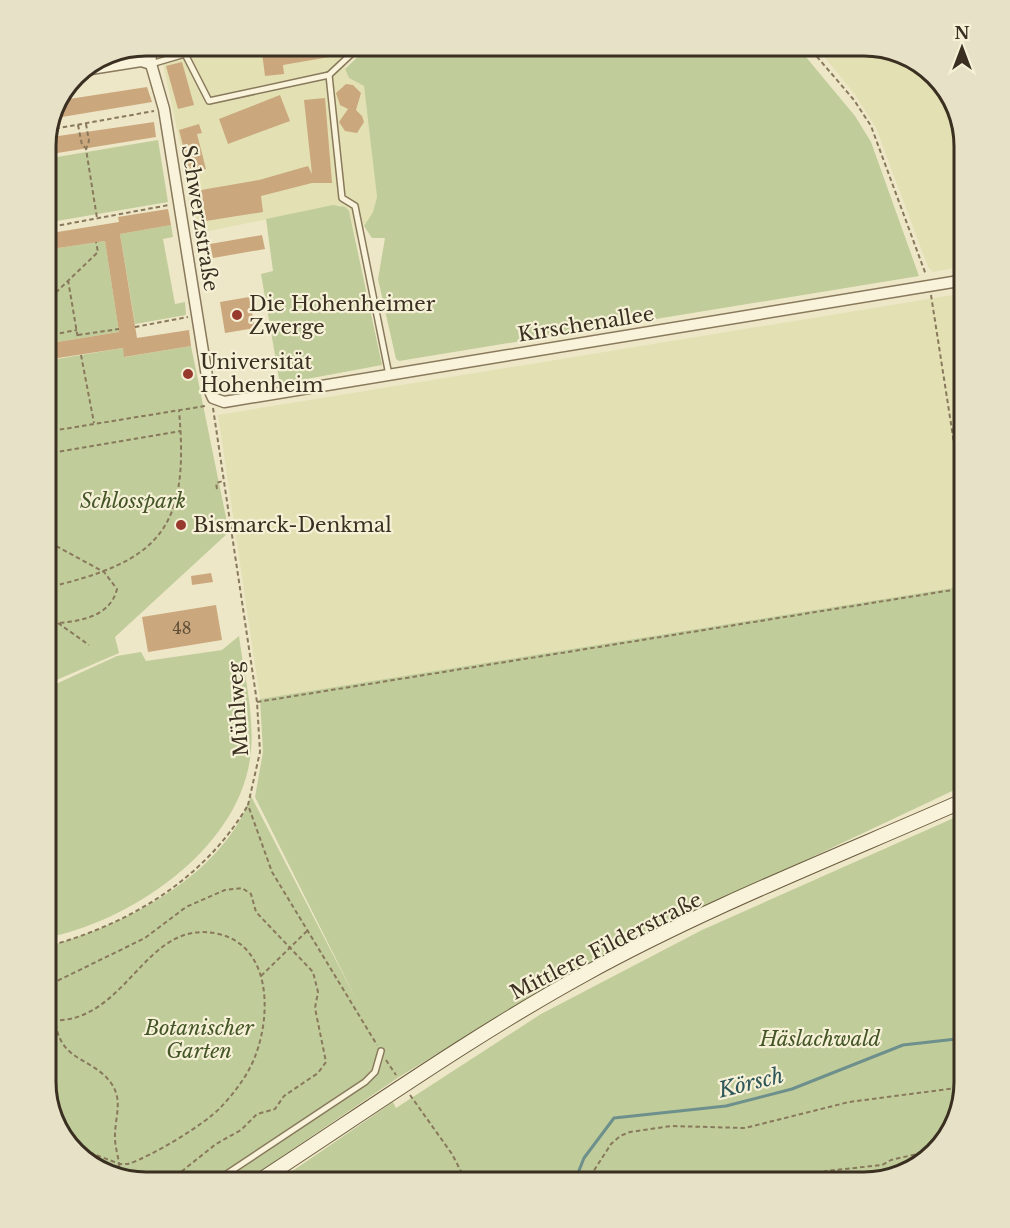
<svg xmlns="http://www.w3.org/2000/svg" width="1010" height="1228" viewBox="0 0 1010 1228" font-family="'Libre Baskerville',serif">
  <style>
    .farmland { fill: #e3e1b4 }
    .green { fill: #c0cc9a }
    .lines { fill: none; stroke-linecap: round; stroke-linejoin: round }
    .stream { stroke: #6e908c; stroke-width: 3 }
    .building { fill: #cba77d }
    .lane-casing { stroke: #89795c; stroke-width: 8 }
    .street-casing { stroke: #89795c; stroke-width: 13 }
    .secondary-casing { stroke: #6b5a3f; stroke-width: 16 }
    .path { stroke: #89795c; stroke-width: 2; stroke-dasharray: 4.5 3; stroke-linecap: butt }
    .lane { stroke: #f8f3da; stroke-width: 5 }
    .street { stroke: #f8f3da; stroke-width: 10 }
    .secondary { stroke: #f8f3da; stroke-width: 14 }
    .poi-dot { fill: #97392d; stroke: #f5f0d6; stroke-width: 2 }
    .labels { text-anchor: middle; stroke-width: 4.5; stroke-linejoin: round; paint-order: stroke }
    .number-label { font-size: 16px; fill: #5e4d37 }
    .street-label { font-size: 20px; fill: #3a2f20; stroke: #f5f0d6 }
    .poi-label { font-size: 20px; fill: #3a2f20; stroke: #f5f0d6; text-anchor: start }
    .park-label { font-size: 20px; font-style: italic; fill: #445627; stroke: #f5f0d6 }
    .water-label { font-size: 21px; font-style: italic; fill: #2f5759; stroke: #f5f0d6 }
    .rim { fill: none; stroke: #3a2f20; stroke-width: 3 }
  </style>
  <rect width="100%" height="100%" fill="#eee7c7"/>
  <g class="farmland">
    <path d="M159 45H346L345 69 349 78 364 86 377 197 373 212 356 238 349 211 339 205 199 233Z"/>
    <path d="M815 45H871L914 58 948 89 965 145V266L933 272 928 267 876 128 856 96Z"/>
    <path d="M965 293V586L260 699 218 415Z"/>
  </g>
  <g class="green">
    <path d="M370 45H796L855 116 871 142 919 276 399 361 396 359 378 279 385 238H372L364 226 373 212 377 197 364 86 349 78 345 69Z"/>
    <path d="M158 140 168 202 45 223V159Z"/>
    <path d="M333 205 345 207 349 211 382 365 280 384 261 274 273 271 266 219Z"/>
    <path d="M171 225 173 237 163 239 175 304 185 302 186 315 135 324 120 234Z"/>
    <path d="M105 241 119 332 45 344V250Z"/>
    <path d="M191 346 229 532 115 637 119 653 45 685V361L123 348 125 357Z"/>
    <path d="M965 586V785L632 942 520 1003 399 1077 243 1183H145L101 1172 62 1139 45 1083V947C122 927 223 876 251 796L358 1003 255 797 263 752 260 699Z"/>
    <path d="M239 636C244 675 256 719 250 759 237 850 130 922 45 938V689L117 656 141 652 146 661 222 650Z"/>
    <path d="M965 813V1083L954 1127 921 1166 865 1183H275L393 1102 396 1108 541 1014 702 930Z"/>
  </g>
  <g class="lines">
    <path class="stream" d="M574 1183 584 1158 614 1118 726 1106 792 1089 903 1045 965 1038"/>
  </g>
  <g class="building">
    <path d="M261 45H333L335 56 283 65 284 74 265 76Z"/>
    <path d="M182 62 194 105 178 109 166 66Z"/>
    <path d="M346 84 353 85 361 93 356 110 362 116 364 122 357 133 345 131 339 122 348 109 340 105 336 93Z"/>
    <path d="M147 87 152 102 50 119 56 101Z"/>
    <path d="M280 95 290 121 228 144 219 119Z"/>
    <path d="M325 98 332 183H312L261 196 263 212 206 221 201 190 259 180 308 166 312 174 304 100Z"/>
    <path d="M154 122 156 137 45 155V138Z"/>
    <path d="M199 124 202 133 197 134 206 169 190 173 179 130Z"/>
    <path d="M168 209 171 225 120 234 137 338 189 330 191 346 124 357 123 348 45 360V344L119 332 105 241 45 250V234L119 222 118 217Z"/>
    <path d="M262 235 265 249 213 258 210 244Z"/>
    <path d="M249 297 255 328 225 333 220 302Z"/>
    <path d="M211 573 213 582 192 585 191 576Z"/>
    <path d="M216 605 222 640 148 652 142 617Z"/>
  </g>
  <g class="lines">
    <g class="lane-casing">
      <g id="lane">
        <path d="M151 64 185 54 209 101 329 75 361 45"/>
        <path d="M329 75 342 198 355 206 389 375"/>
        <path d="M213 1183 365 1082 375 1072 381 1051"/>
      </g>
    </g>
    <g class="street-casing">
      <g id="street">
        <path d="M150 45 151 64 164 109 209 389 213 398 224 402 965 280"/>
        <path d="M78 71 141 61 151 64"/>
      </g>
    </g>
    <g class="secondary-casing">
      <path id="secondary" d="M256 1183C365 1112 472 1036 585 974 707 907 838 856 965 800"/>
    </g>
    <g class="path">
      <path d="M807 45 854 100 871 126 926 275"/>
      <path d="M86 124 89 141 86 149 97 218"/>
      <path d="M78 125 82 145 87 149"/>
      <path d="M48 130 154 111"/>
      <path d="M45 228 169 205"/>
      <path d="M68 280 78 339"/>
      <path d="M45 285 58 290"/>
      <path d="M931 295 965 514"/>
      <path d="M45 303 98 252 96 242"/>
      <path d="M135 327 188 317"/>
      <path d="M78 335 119 329"/>
      <path d="M45 336 77 330"/>
      <path d="M81 355 94 423"/>
      <path d="M213 408 257 702 260 752 248 805 272 872 377 1045"/>
      <path d="M45 432 205 406"/>
      <path d="M45 454 181 431"/>
      <path d="M217 489 216 483 223 481"/>
      <path d="M45 588C159 562 190 530 179 411"/>
      <path d="M58 623 89 645"/>
      <path d="M45 624C71 622 109 621 117 589L104 572 45 540"/>
      <path d="M257 702 965 588"/>
      <path d="M45 947C128 925 204 880 248 805"/>
      <path d="M45 973C60 1000 49 1023 63 1044 72 1058 91 1063 104 1075 127 1097 114 1114 115 1140 116 1153 121 1163 119 1177"/>
      <path d="M261 976 308 930"/>
      <path d="M51 984 145 938 186 907 225 890 242 888 251 894 256 912 313 972 318 992 315 1008 326 1062 318 1073 284 1096 275 1109 257 1114 241 1130 216 1144 167 1183"/>
      <path d="M45 1020C128 1029 142 916 219 934 271 947 271 1013 256 1054 249 1074 235 1092 221 1107 204 1125 152 1156 128 1164H120L69 1145"/>
      <path d="M386 1060 396 1075"/>
      <path d="M410 1095 452 1154 467 1183"/>
      <path d="M586 1183 611 1144 620 1136 630 1132 671 1126 745 1128 849 1102 964 1087"/>
      <path d="M795 1183 826 1171 882 1165 891 1160 934 1150"/>
    </g>
    <use href="#lane" class="lane"/>
    <use href="#street" class="street"/>
    <use href="#secondary" class="secondary"/>
  </g>
  <g class="poi-dot">
    <circle cx="237" cy="315" r="6"/>
    <circle cx="188" cy="374" r="6"/>
    <circle cx="181" cy="525" r="6"/>
  </g>
  <g class="labels">
    <g class="number-label">
      <text x="182" y="634">48</text>
    </g>
    <g class="street-label">
      <text transform="translate(200 218) rotate(81)" y="7">Schwerzstraße</text>
      <text transform="translate(586 324) rotate(-9)" y="7">Kirschenallee</text>
      <text transform="translate(238 709) rotate(-94)" y="7">Mühlweg</text>
      <text transform="translate(606 946) rotate(-27)" y="7">Mittlere Filderstraße</text>
    </g>
    <g class="poi-label">
      <text x="249" y="311">Die Hohenheimer<tspan x="249" dy="23">Zwerge</tspan></text>
      <text x="200" y="369">Universität<tspan x="200" dy="23">Hohenheim</tspan></text>
      <text x="193" y="532">Bismarck-Denkmal</text>
    </g>
    <g class="park-label">
      <text x="133" y="508">Schlosspark</text>
      <text x="199" y="1035">Botanischer<tspan x="199" dy="23">Garten</tspan></text>
      <text x="820" y="1046">Häslachwald</text>
    </g>
    <g class="water-label">
      <text transform="translate(751 1083) rotate(-14)" y="7">Körsch</text>
    </g>
  </g>
  <path d="M0 0H1010V1228H0ZM146 56H864A90 90 0 0 1 954 146V1082A90 90 0 0 1 864 1172H146A90 90 0 0 1 56 1082V146A90 90 0 0 1 146 56Z" fill="#e6e1c7" fill-rule="evenodd"/>
  <path class="rim" d="M146 56H864A90 90 0 0 1 954 146V1082A90 90 0 0 1 864 1172H146A90 90 0 0 1 56 1082V146A90 90 0 0 1 146 56Z"/>
  <g transform="translate(962 48)" stroke="#f5f0d6" stroke-width="4.5" paint-order="stroke">
  <path d="M0-4.5L10 22L0 15L-10 22Z" fill="#3a2f20"/>
  <text y="-9" font-size="16" font-weight="bold" text-anchor="middle" fill="#3a2f20">N</text>
  </g>
</svg>
